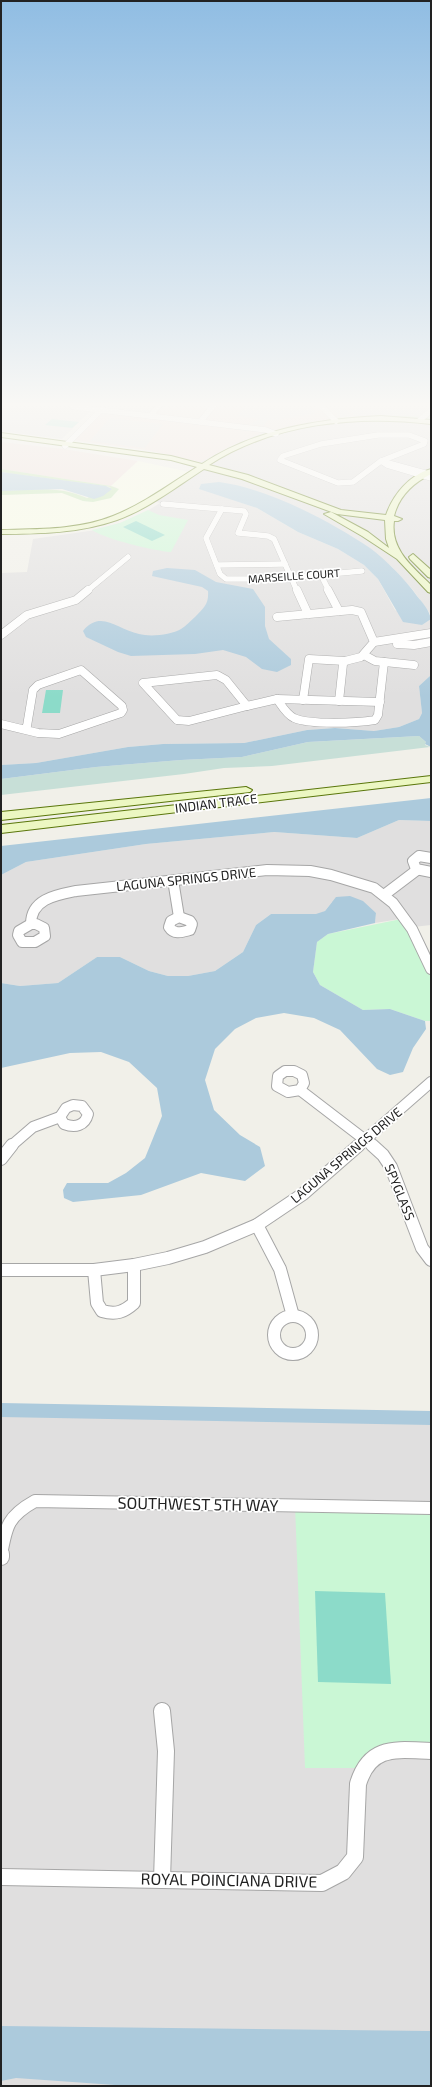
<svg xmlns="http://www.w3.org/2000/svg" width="432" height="2087" viewBox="0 0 432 2087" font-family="'Exo 2',sans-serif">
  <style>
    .residential { fill: #e0dfdf }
    .commercial { fill: #f1dfda }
    .education { fill: #fafee6 }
    .grass { fill: #c4e8b3 }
    .wetland { fill: #c7dfd7 }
    .park { fill: #caf7d5 }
    .pitch { fill: #8cdbc9 }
    .parking { fill: #e2e2e2 }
    .water { fill: #accadc }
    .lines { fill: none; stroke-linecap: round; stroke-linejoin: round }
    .canal { fill: #accadc; fill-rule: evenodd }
    .street-far4-casing { stroke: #a6a6a6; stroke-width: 6 }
    .street-far3-casing { stroke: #a6a6a6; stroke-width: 9 }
    .street-far2-casing { stroke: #a6a6a6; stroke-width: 12 }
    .street-far1-casing { stroke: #a6a6a6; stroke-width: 14 }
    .street-casing { stroke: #a6a6a6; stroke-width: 18 }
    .secondary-casing { stroke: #5a760b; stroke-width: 2 }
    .street-far4 { stroke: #fff; stroke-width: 5.5 }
    .street-far3 { stroke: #fff; stroke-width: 8 }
    .street-far2 { stroke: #fff; stroke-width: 10 }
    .street-far1 { stroke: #fff; stroke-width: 12 }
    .street { stroke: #fff; stroke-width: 16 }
    .secondary { fill: #ecf7c2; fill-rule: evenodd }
    .labels { text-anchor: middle; stroke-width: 3.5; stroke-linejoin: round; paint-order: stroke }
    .far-street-label { font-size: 11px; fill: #222; stroke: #fff }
    .street-label { font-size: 13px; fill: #222; stroke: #fff }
    .near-street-label { font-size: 16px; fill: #222; stroke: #fff }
  </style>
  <rect width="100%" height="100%" fill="#f1f0e9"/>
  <g class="residential">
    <path d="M1 405H71L92 409 62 439 1 431Z"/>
    <path d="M419 416 431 418V618L429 612 413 590 393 568 370 549 336 528 295 507 252 490 199 488 257 508 298 532 338 549 364 565 378 579 395 610 422 625 431 619V675L419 686 422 713 419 719 399 727 374 731 335 728 307 730 244 743 163 744 128 747 36 763 1 765V573L27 572 33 539 96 530 120 523 144 513 160 503 150 500 206 465 200 462 235 444 269 430 336 421Z"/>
    <path d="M399 820 431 821V925L413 927 406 918 375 923 376 913 332 902 325 911 316 915 271 914 256 925 243 952 215 971 188 976H168L149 971 120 957H97L58 983 20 986 1 983V875L26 862 146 844 274 832 357 838Z"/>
    <path d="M1 1410 431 1418V2086H1Z"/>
  </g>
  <g class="commercial">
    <path d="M71 405H431V418L401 415 355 416 334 418 336 421 276 434 269 430 235 444 200 462 147 450 72 440 100 410Z"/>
    <path d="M1 442 63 449 138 461 111 486 1 469Z"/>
  </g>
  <path class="education" d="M138 461 194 473 125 513 76 527 1 532V495L62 493 83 501 93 502 117 487 111 486Z"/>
  <g class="grass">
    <path d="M427 414 431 415 427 421 404 419 336 421 333 418 388 415 424 417Z"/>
    <path d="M1 469 111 486 119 489 111 498 93 502 83 501 62 493 1 495V491C32 490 58 485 87 498L111 487 14 474 1 472Z"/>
  </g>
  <path class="wetland" d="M419 736 426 742 425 745 430 747 272 766 224 768 184 774 1 795V779L96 767 181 760 242 757 308 742Z"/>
  <g class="park">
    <path d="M148 510 159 515 188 520 171 552C154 551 105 539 92 530L120 523Z"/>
    <path d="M406 918 431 968V1021H425L390 1009 363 1010 320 985 313 972 317 942 328 934Z"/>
    <path d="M295 1505 431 1508V1751L399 1750 363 1768H305Z"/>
  </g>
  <g class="pitch">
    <path d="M52 419 79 422 72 428 45 425Z"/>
    <path d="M136 521 165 535 152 541 123 527Z"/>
    <path d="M46 690H63L60 713H42Z"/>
    <path d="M315 1591 385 1593 391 1684 318 1682Z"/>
  </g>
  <g class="parking">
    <path d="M96 405H156L148 413 101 408 102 406Z"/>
    <path d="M246 405H306L317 413 277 420H268L264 426 250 424 259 419 237 416Z"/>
    <path d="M327 405H342L353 416 340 417Z"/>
    <path d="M345 405H427L429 408 419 416H355Z"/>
    <path d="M1 411 37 415 26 425 1 422Z"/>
    <path d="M110 418 163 424 145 448 90 441Z"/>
  </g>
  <g class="water">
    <path d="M1 472 106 486 112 489 103 496 94 499 62 489 1 491Z"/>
    <path d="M219 482C267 488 330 521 370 548 387 561 405 579 417 596 423 603 429 610 431 619L422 625 403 622 378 579 364 565 338 549 298 532 257 508 199 489 201 484Z"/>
    <path d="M167 568 195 570 216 582 253 589 265 607V626L269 639 291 659V665L277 672 262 669 246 657 223 650 195 654 131 656 118 652 86 637 83 631C101 609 118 630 139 634 150 637 171 635 181 629 186 626 190 621 195 617 204 608 209 604 208 591L202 587 152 576 153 571Z"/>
    <path d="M431 675V747L425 744 426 742 419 736 308 742 242 757 181 760 96 767 1 779V765L36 763 128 747 163 744 244 743 307 730 335 728 374 731 399 727 419 719 422 713 419 686Z"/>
    <path d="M431 798V821L399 820 357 838 274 832 146 844 26 862 1 875V846Z"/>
    <path d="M350 896 363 901 376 913 375 923 328 934 317 942 313 972 320 985 363 1010 390 1009 425 1021 426 1029 413 1048 403 1072 390 1075 377 1069 340 1030 314 1018 284 1013 256 1018 235 1029 215 1049 205 1080 214 1110 240 1135 260 1147 265 1166 245 1181 201 1173 141 1195 73 1202 64 1198 63 1190 67 1183H108L126 1173 145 1158 162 1116 157 1088 129 1062 101 1052 70 1053 1 1068V983L20 986 58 983 97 957H120L149 971 168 976H188L215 971 243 952 256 925 271 914H316L325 911 336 897Z"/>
    <path d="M1 2026 431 2031V2086H129L16 2078 1 2081Z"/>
  </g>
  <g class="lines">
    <path class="canal" d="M1 1403 431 1411V1425L1 1417Z"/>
    <g class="street-far4-casing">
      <g id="street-far4">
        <path d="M71 405 75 407 266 430 276 434"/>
        <path d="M320 405 336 421"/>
        <path d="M150 416 160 405"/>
        <path d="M420 420 431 410"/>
        <path d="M200 422 214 405"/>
        <path d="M378 435H409L425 441 424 444 381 461 353 482 338 483 280 460 283 456 321 444Z"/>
        <path d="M65 446 101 410"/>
        <path d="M381 461 425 473 431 478 387 465Z"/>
        <path d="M163 504 244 511 246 514 238 533 268 536 274 539 297 591"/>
        <path d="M222 509 206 538 220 574 226 579H276L362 571"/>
        <path d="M217 565 285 564"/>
        <path d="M321 575 329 591"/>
        <path d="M87 591 128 557"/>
      </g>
    </g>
    <g class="street-far3-casing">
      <g id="street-far3">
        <path d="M297 590 308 614"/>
        <path d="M328 590 339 611"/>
        <path d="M277 617 352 610 361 612 374 642 361 657 345 661 343 664 339 701"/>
        <path d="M1 635 27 615 76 600 88 590"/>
        <path d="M374 642 431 633"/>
        <path d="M397 644 414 645 431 642"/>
        <path d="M364 655 375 661 414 665"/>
        <path d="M217 675 226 680 247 706 189 721 177 720 143 683Z"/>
        <path d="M277 699C282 706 286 714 294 718 310 725 357 723 375 720L378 715 384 662"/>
        <path d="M303 700 309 659 345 661"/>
        <path d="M247 706 277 699 380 702"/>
        <path d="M1 724 38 733 59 734 121 713 123 710 122 706 81 670 38 685 33 690 27 726 24 729"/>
      </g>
    </g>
    <g class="street-far2-casing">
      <g id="street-far2">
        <path d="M431 858 419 856 413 861 416 869 431 872"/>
        <path d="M173 880 179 917"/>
        <path d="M384 895 417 870"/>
        <path d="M179 917 190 921 192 924 190 930C182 932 174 935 169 927L171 921Z"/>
        <path d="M31 924C31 899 56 895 76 891L267 870 310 871 331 875 374 888 393 903 412 929 431 969"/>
        <path d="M31 924H36L44 928 45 936 35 942H22L18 935 19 931Z"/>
        <path d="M285 1071H294L302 1075 304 1083 300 1090 288 1092 277 1086 278 1076Z"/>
        <path d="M300 1090 373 1146"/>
        <path d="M73 1105 82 1106 88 1114C85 1126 75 1128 64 1124L60 1117 66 1108Z"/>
        <path d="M11 1146 33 1127 60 1117"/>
        <path d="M358 1146 431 1082"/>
      </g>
    </g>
    <g class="street-far1-casing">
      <g id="street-far1">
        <path d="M372 1145 383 1155 391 1167 422 1248 431 1260"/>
        <path d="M1 1159 12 1145"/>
        <path d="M257 1225 280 1269 293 1316"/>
        <path d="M1 1270H94L134 1265 168 1258 205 1247 257 1225 303 1194 359 1145"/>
        <path d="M94 1270 97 1303 102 1311C116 1315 124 1312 134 1303V1265"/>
        <circle cx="293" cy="1335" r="19"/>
        <path d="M1 1555C6 1526 8 1516 35 1501L431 1508"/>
      </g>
    </g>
    <g class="street-casing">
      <g id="street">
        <path d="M1 1557V1554"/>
        <path d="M162 1711 166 1751 162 1880"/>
        <path d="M1 1877 322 1883 343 1872 355 1857 358 1784C370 1744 397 1750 431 1751"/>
      </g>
    </g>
    <g class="secondary-casing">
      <g id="secondary">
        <path d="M381 416 431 420V424C356 415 274 423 209 465L248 475 341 510 386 515C393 495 409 475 431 469V474C413 483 399 496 394 516L402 519 398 521H394C390 550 413 567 431 585V593L428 592 397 559 362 536 324 514 331 512 368 532 389 548 386 539 385 520 337 514 242 479 204 469C176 487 148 509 117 520 80 533 40 534 1 534V530C38 529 78 530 113 516 143 504 170 484 197 467L171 460 1 437V433L171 456 202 464C255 429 318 419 381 416Z"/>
        <path d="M413 554 431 570V578L428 577 410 559 409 557Z"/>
        <path d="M431 776V782L1 833V825Z"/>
        <path d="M246 787 252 790 250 792 1 820V812Z"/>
      </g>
    </g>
    <use href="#street-far4" class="street-far4"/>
    <use href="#street-far3" class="street-far3"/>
    <use href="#street-far2" class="street-far2"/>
    <use href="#street-far1" class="street-far1"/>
    <use href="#street" class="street"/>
    <use href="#secondary" class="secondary"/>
  </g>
  <linearGradient id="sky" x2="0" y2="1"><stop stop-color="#90bde3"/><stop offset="0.58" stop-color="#f9f8f5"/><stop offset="1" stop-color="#f9f8f5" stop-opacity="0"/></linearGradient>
  <rect width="432" height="697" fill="url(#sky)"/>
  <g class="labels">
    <g class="far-street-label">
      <text transform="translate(294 576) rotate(-4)" y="4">MARSEILLE COURT</text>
    </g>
    <g class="street-label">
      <text transform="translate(216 803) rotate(-7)" y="5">INDIAN TRACE</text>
      <text transform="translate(186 879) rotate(-6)" y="5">LAGUNA SPRINGS DRIVE</text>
      <text transform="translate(346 1155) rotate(-40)" y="5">LAGUNA SPRINGS DRIVE</text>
      <text transform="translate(400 1192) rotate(68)" y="5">SPYGLASS</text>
    </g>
    <g class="near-street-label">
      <text transform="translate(198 1504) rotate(1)" y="6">SOUTHWEST 5TH WAY</text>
      <text transform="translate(229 1880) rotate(1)" y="6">ROYAL POINCIANA DRIVE</text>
    </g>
  </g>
  <rect width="432" height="2087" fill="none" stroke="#222222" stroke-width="4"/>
</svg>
